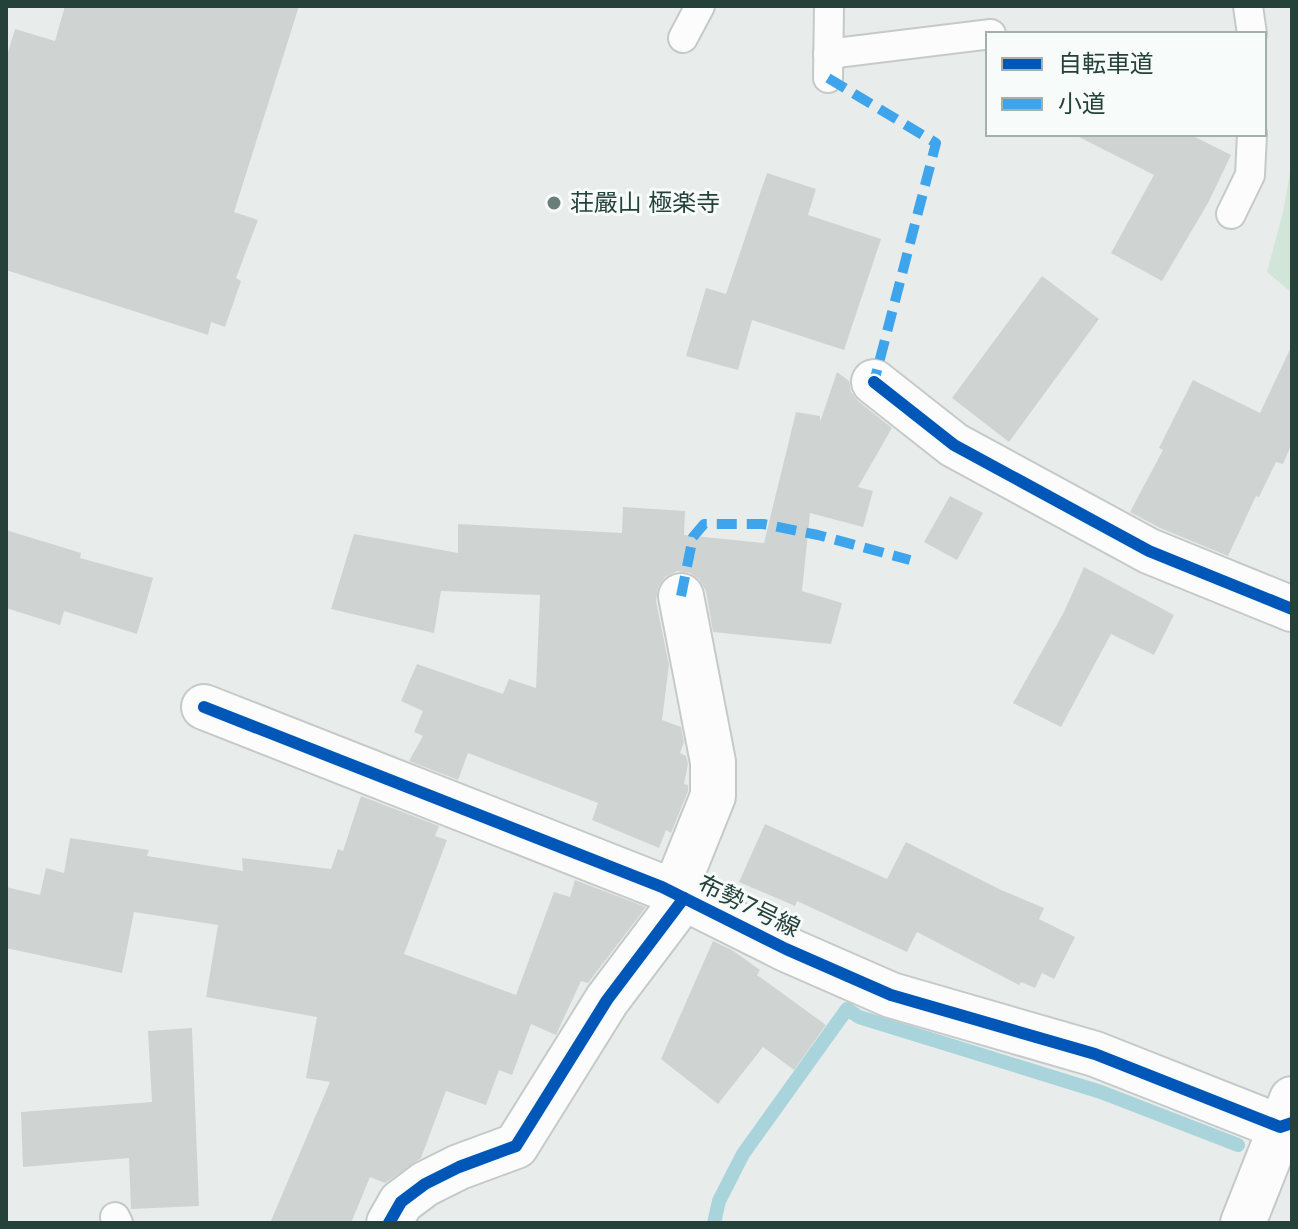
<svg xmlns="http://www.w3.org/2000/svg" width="1298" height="1229" viewBox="0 0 1298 1229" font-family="Lato,'Noto Sans JP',sans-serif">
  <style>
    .green { fill: #d1e6d8 }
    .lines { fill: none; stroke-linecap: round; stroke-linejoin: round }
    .stream { stroke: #a9d4db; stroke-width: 14 }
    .building { fill: #cfd4d2 }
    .service-casing { stroke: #c5cac8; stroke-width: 32 }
    .minor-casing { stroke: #c5cac8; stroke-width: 48 }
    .service { stroke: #fcfcfc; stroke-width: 28 }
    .minor { stroke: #fcfcfc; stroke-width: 44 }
    .quiet { stroke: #3ea4ec; stroke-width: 10; stroke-dasharray: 20 10; stroke-linecap: butt }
    .cycleway-casing { stroke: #f7fbf9; stroke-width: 17 }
    .cycleway { stroke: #0057b8; stroke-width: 12 }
    .poi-dot { fill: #697e78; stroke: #f7fbf9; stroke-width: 3 }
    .labels { text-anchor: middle; stroke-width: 6; stroke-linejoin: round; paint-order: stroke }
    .poi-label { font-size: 24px; fill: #24423a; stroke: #f7fbf9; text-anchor: start }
    .street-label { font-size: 24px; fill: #24423a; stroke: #f7fbf9 }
  </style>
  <rect width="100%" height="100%" fill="#e8edeb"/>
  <path class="green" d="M1292 161V293L1267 272 1283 212Z"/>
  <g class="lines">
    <path class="stream" d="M714 1223 719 1201 743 1154 847 1009 859 1017 1101 1092 1238 1145"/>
  </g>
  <g class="building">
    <path d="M65 6H299L234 212 258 220 236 278 241 281 225 327 211 322 208 335 6 270V59L15 29 55 41Z"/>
    <path d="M1073 134H1189L1231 155 1208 203 1162 281 1111 253 1154 175Z"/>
    <path d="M767 173 816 189 808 215 881 239 844 350 752 320 738 370 686 356 706 288 726 294Z"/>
    <path d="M1042 276 1099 319 1009 442 952 398Z"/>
    <path d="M1292 345V443L1283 464 1276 462 1259 497 1256 496 1228 556 1160 528 1130 512 1163 450 1159 448 1193 380 1260 413Z"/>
    <path d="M837 372 849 381 851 392 858 401 892 428 858 487 873 491 863 527 810 513 802 591 842 603 831 644 713 632 706 591 699 579 690 573 677 571 665 577 658 587 656 601 669 665 662 720 681 727 684 742 680 753 686 756 688 764 684 784 688 785V791L671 833 666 830 659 848 592 820 598 803 468 753 458 780 409 761 423 736 414 732 423 711 401 701 417 664 503 694 509 679 536 688 540 595 441 591 434 633 331 609 354 534 458 553V524L622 533 623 507 685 511 684 535 764 543 796 412 820 416V422Z"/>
    <path d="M950 496 983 513 957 560 924 542Z"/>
    <path d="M6 530 81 553 80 558 153 578 137 634 64 611 60 625 6 608Z"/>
    <path d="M1084 567 1174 615 1154 655 1111 634 1061 727 1013 703 1064 612Z"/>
    <path d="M361 796 439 826 435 836 447 840 404 954 516 995 554 892 570 897 575 880 646 907 588 983 581 981 556 1035 531 1024 512 1075 499 1070 486 1105 446 1091 421 1158 385 1183 370 1177 351 1223H270L330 1082 306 1078 317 1017 206 997 218 925 134 912 122 973 6 948V887L40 895 46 868 64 873 70 838 149 850 147 856 243 871 242 858 331 869 338 849 343 851Z"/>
    <path d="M765 824 887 879 906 842 1001 890 1044 908 1039 919 1075 937 1054 979 1042 973 1035 988 1021 982 1019 985 917 932 907 952 797 901 795 906 739 882Z"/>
    <path d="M713 941 732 950 760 970 757 975 826 1025 794 1070 763 1047 718 1104 661 1059Z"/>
    <path d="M192 1028 199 1206 131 1209 129 1158 23 1167 21 1112 152 1102 148 1031Z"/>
  </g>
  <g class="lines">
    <g class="service-casing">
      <g id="service">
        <path d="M1248 6 1252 34"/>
        <path d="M683 38 700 6"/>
        <path d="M828 54 991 34"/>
        <path d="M828 78 829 6"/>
        <path d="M1231 214 1250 175 1252 134"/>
        <path d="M115 1217 118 1223"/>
      </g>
    </g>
    <g class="minor-casing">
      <g id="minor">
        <path d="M874 382 954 445 1149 551 1292 609"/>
        <path d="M204 707 662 887 786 949 891 995 1095 1054 1280 1127 1292 1123"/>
        <path d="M674 893 713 796V762L681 596"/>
        <path d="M389 1223 401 1202 425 1184 459 1167 516 1146 607 1000 684 898"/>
        <path d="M1243 1223 1292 1099"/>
      </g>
    </g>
    <use href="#service" class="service"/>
    <use href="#minor" class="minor"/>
    <g class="quiet">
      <path d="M828 78 936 143 874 382"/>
      <path d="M681 596 693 537 704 524H763L818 535 910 560"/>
    </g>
    <g class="cycleway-casing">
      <g id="cycleway">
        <path d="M874 382 954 445 1149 551 1292 609"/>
        <path d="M204 707 662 887 786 949 891 995 1095 1054 1280 1127 1292 1123"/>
        <path d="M389 1223 401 1202 425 1184 459 1167 516 1146 607 1000 684 898"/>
      </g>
    </g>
    <use href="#cycleway" class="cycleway"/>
  </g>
  <circle class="poi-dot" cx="554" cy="203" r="8"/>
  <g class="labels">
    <g class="poi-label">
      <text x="570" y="211">荘嚴山 極楽寺</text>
    </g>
    <g class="street-label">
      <text transform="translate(749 906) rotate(26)" y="8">布勢7号線</text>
    </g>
  </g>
  <rect width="1298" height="1229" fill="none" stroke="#24423a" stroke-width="16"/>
  <rect x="986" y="32" width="280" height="104" fill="#f7fbf9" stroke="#a3b1ad" stroke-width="2"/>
  <rect x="1002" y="58" width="40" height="12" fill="#0057b8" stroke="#a3b1ad" stroke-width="2"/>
  <text x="1058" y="72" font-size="24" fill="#24423a">自転車道</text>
  <rect x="1002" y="98" width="40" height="12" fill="#3ea4ec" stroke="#a3b1ad" stroke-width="2"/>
  <text x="1058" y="112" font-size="24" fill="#24423a">小道</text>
</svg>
